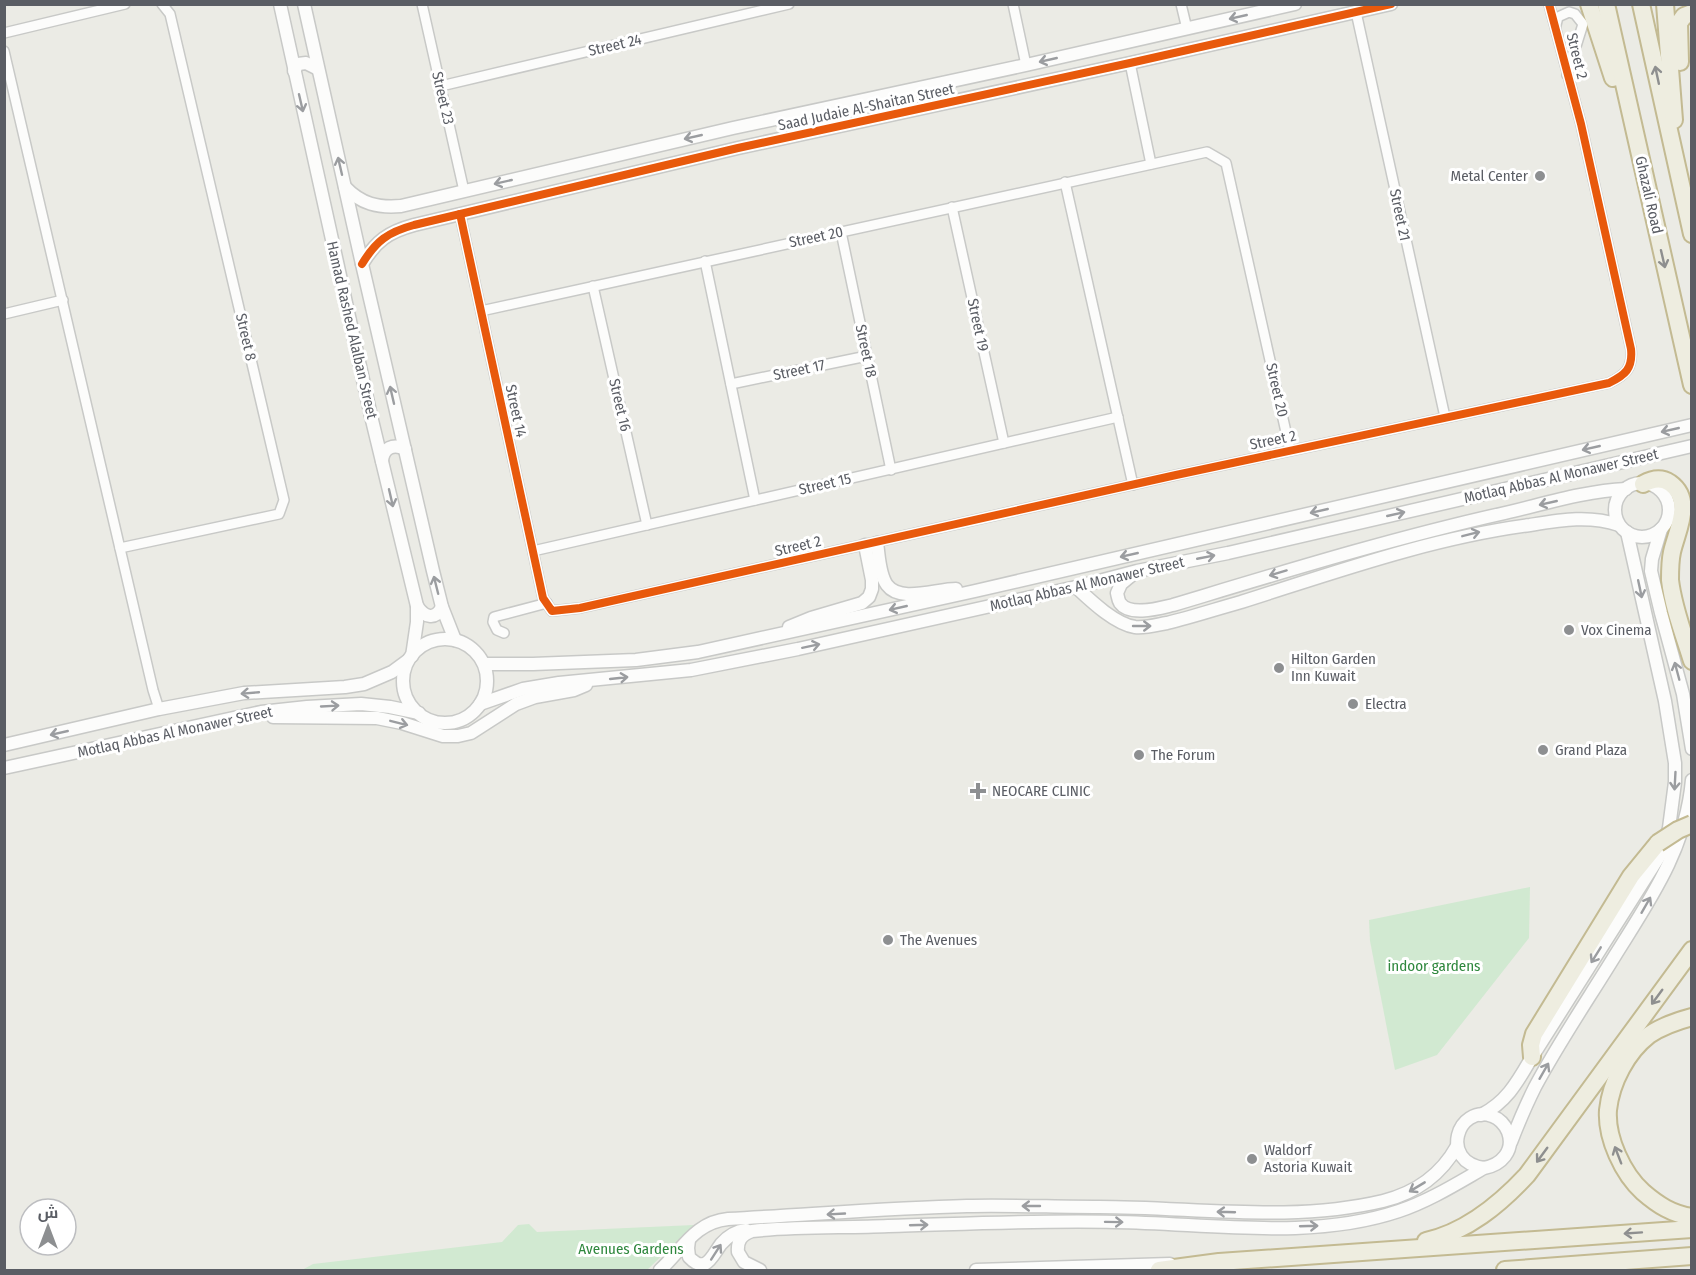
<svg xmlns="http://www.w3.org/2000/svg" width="1696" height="1275" viewBox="0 0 1696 1275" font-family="'Fira Sans Condensed',Cairo,sans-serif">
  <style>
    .green { fill: #d1e9d1 }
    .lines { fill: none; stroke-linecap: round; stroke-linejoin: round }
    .minor-casing { stroke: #c8c9c7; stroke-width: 12 }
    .tertiary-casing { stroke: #c8c9c7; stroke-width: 15 }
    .motorway-casing { stroke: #c3ba92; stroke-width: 20 }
    .minor { stroke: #fcfcfb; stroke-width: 9 }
    .tertiary { stroke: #fcfcfb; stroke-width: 12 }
    .motorway { stroke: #eeede0; stroke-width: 16 }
    .motorway-bridge-casing { stroke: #c3ba92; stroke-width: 20; stroke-linecap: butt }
    .motorway-bridge { stroke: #eeede0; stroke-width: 16 }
    .cycleway-casing { stroke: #fff; stroke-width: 11 }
    .cycleway { stroke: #e8590c; stroke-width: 8 }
    .oneway { stroke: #9b9da0 }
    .oneway2 { stroke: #8e8f8f }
    .poi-dot { fill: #8d8f91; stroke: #fff; stroke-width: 2 }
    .labels { text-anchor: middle; stroke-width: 6; stroke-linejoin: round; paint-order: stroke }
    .street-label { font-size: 15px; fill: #5a5d64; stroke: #fff }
    .poi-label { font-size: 15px; fill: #5a5d64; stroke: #fff; text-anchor: start }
    .park-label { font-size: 15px; fill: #2e873d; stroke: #fff }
  </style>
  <rect width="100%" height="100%" fill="#ebebe5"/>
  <g class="green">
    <path d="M1530 887 1529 938 1437 1055 1395 1070 1370 941 1369 920Z"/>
    <path d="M529 1224 537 1232 694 1225 647 1270H302L313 1264 502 1242 518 1225Z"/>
  </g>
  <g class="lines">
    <g class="minor-casing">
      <g id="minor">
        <path d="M422 4 464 191"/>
        <path d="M1013 4 1026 65"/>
        <path d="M1181 4 1187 29"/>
        <path d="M1356 12 1445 417"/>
        <path d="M1556 25 1558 17 1569 12 1575 14 1583 24 1567 75"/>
        <path d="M4 33 125 4"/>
        <path d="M4 51 153 690 159 709"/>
        <path d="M1130 63 1151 164"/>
        <path d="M441 86 789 4"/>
        <path d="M1065 182 1133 485"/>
        <path d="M952 207 1004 443"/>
        <path d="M460 214 543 598 552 611 580 608 1176 475 1609 383C1625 375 1633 369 1631 349L1581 124 1549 4"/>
        <path d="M841 232 891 470"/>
        <path d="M705 261 755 500"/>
        <path d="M593 286 647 525"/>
        <path d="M481 311 1207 152 1226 163 1290 450"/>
        <path d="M4 314 63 300"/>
        <path d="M731 384 867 356"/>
        <path d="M120 548 279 514 284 500 170 14 162 4"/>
        <path d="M533 551 1118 417"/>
        <path d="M504 633 497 630 493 622 494 617 547 603"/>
      </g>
    </g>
    <g class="tertiary-casing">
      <g id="tertiary">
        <path d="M280 4 371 416 417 606V622L412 656"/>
        <path d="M304 4 362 264 433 571 442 607 455 640"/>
        <path d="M294 71 298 64 306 63 318 69"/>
        <path d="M345 187C361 204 378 208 401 206L733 128 1026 65 1295 4"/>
        <path d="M362 264C376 241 388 232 414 225L738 148 1130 63 1391 4"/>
        <path d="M382 461C383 448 393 443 405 449"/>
        <circle cx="1642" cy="510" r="27"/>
        <path d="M1661 529 1652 559 1651 571 1661 613 1683 694 1692 749"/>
        <path d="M877 543C879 555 879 574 887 585 900 603 936 589 956 589"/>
        <path d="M1133 574 1121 584 1117 593C1118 597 1118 600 1120 603 1130 617 1160 608 1173 605 1283 572 1393 538 1505 513 1544 504 1585 491 1626 489"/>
        <path d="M1076 587C1091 601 1115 624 1135 627 1146 628 1156 625 1167 623 1192 617 1216 609 1241 602 1336 572 1431 538 1530 525 1561 520 1589 515 1619 525"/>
        <path d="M417 606C424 617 435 621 442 607"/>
        <path d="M789 627 811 618 862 603 869 597 872 589V580L865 545"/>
        <circle cx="445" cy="681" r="42"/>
        <path d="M484 664H533L636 660 698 652 975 591 1692 425"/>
        <path d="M480 704 523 689 559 683 691 670 798 649 1076 587 1137 571 1228 553 1692 446"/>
        <path d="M273 717 377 718 402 723 443 736H458L471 733 516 704 535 697 574 690 586 685"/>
        <path d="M4 745 159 709 244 693 345 687 364 684 392 672 407 661"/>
        <path d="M4 768 261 712 307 707 361 704 390 707 419 713"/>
        <path d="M1481 1115C1507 1102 1518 1081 1532 1057L1662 852 1669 828 1675 782V763L1665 701 1627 532"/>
        <path d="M1511 1142C1518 1124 1526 1105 1535 1087 1559 1042 1589 998 1616 954 1651 898 1686 848 1692 780"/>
        <path d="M689 1240 688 1248 689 1257C706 1275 712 1256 721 1244 728 1236 736 1231 746 1230"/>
        <path d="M660 1270C682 1250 695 1222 728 1219 807 1215 888 1208 967 1206 1011 1205 1055 1207 1099 1207 1194 1207 1290 1223 1383 1201 1415 1193 1441 1175 1457 1146"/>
        <path d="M760 1270 744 1262 738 1252C737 1241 741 1235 752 1231 797 1226 843 1228 888 1226 963 1224 1039 1220 1115 1222 1207 1223 1310 1241 1399 1211 1429 1201 1456 1184 1484 1168 1501 1165 1515 1151 1508 1132 1505 1125 1500 1119 1492 1116 1457 1104 1439 1162 1484 1168"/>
        <path d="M976 1270 1170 1264"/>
      </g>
    </g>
    <g class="motorway-casing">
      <g id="motorway">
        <path d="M1589 4 1613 78"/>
        <path d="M1606 4 1692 385"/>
        <path d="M1641 4 1692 234"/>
        <path d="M1665 4 1674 120"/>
        <path d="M1680 62 1679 23 1684 16 1692 13"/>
        <path d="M1643 484C1652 479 1661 477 1670 483 1694 500 1677 530 1672 552 1670 561 1670 571 1670 580 1673 607 1684 635 1692 661"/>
        <path d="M1692 1017C1677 1021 1662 1026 1649 1035 1627 1052 1611 1082 1608 1110 1606 1138 1623 1174 1643 1192 1658 1205 1672 1214 1692 1217"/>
        <path d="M1532 1057 1531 1045 1534 1034 1631 876 1658 843"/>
        <path d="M1426 1241C1467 1232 1500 1204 1527 1175L1692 950"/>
        <path d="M1159 1270 1219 1262 1692 1229"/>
        <path d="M1505 1270 1692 1256"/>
      </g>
    </g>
    <use href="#minor" class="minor"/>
    <use href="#tertiary" class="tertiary"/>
    <use href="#motorway" class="motorway"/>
    <g class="motorway-bridge-casing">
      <path id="motorway-bridge" d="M1658 843 1678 830 1692 824"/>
    </g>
    <use href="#motorway-bridge" class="motorway-bridge"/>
    <g class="cycleway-casing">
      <g id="cycleway">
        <path d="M460 214 543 598 552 611 580 608 1176 475 1609 383C1625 375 1633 369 1631 349L1581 124 1549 4"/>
        <path d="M362 264C376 241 388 232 414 225L738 148 1130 63 1391 4"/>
      </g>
    </g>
    <use href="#cycleway" class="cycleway"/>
  </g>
  <defs><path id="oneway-shaft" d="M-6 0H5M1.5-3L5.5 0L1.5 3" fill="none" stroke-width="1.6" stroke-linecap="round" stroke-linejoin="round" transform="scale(1.5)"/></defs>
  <g class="oneway">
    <use href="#oneway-shaft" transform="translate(1238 17) rotate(167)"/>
    <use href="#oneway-shaft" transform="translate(1048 60) rotate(167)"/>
    <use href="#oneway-shaft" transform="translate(301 103) rotate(77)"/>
    <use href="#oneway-shaft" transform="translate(693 137) rotate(167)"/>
    <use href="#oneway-shaft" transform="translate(340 166) rotate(-103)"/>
    <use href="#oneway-shaft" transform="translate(503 182) rotate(167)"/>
    <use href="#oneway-shaft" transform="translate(392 395) rotate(-103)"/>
    <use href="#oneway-shaft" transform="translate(1670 430) rotate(167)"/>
    <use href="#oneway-shaft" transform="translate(1591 448) rotate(167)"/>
    <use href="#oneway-shaft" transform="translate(391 498) rotate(77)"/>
    <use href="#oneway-shaft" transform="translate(1548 503) rotate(167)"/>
    <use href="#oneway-shaft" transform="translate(1319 511) rotate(167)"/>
    <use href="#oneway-shaft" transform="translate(1396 514) rotate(-13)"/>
    <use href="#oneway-shaft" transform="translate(1471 534) rotate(-14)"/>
    <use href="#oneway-shaft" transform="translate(1129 555) rotate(167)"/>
    <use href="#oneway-shaft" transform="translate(1206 557) rotate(-11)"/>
    <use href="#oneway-shaft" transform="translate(1278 573) rotate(163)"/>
    <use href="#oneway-shaft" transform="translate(436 585) rotate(-104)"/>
    <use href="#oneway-shaft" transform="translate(1640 589) rotate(78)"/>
    <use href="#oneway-shaft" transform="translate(898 608) rotate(167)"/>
    <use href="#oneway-shaft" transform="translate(1142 626)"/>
    <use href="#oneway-shaft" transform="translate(811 646) rotate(-12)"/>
    <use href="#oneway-shaft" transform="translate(1677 671) rotate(-105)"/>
    <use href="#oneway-shaft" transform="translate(619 678) rotate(-6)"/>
    <use href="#oneway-shaft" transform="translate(250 693) rotate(175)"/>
    <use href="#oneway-shaft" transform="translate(330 706) rotate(-3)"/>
    <use href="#oneway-shaft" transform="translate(399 723) rotate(14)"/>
    <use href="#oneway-shaft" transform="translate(59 733) rotate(167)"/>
    <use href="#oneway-shaft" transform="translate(1675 781) rotate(93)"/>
    <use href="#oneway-shaft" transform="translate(1646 905) rotate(-60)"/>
    <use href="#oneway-shaft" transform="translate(1596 955) rotate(122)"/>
    <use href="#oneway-shaft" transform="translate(1544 1071) rotate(-60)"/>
    <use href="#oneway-shaft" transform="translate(1417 1187) rotate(149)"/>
    <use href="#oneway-shaft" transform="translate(1031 1206) rotate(-180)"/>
    <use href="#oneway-shaft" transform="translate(1226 1212) rotate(-178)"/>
    <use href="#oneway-shaft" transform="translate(836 1214) rotate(177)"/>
    <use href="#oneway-shaft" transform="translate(1114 1222) rotate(1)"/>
    <use href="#oneway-shaft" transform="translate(919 1225) rotate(-2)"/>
    <use href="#oneway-shaft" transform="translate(1309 1226) rotate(-2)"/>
    <use href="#oneway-shaft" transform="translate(716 1252) rotate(-57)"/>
  </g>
  <g class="oneway2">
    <use href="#oneway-shaft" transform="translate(1657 75) rotate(-102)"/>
    <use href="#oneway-shaft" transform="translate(1663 259) rotate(77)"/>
    <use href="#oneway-shaft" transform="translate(1657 997) rotate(126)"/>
    <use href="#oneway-shaft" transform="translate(1542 1155) rotate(126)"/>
    <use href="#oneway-shaft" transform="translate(1618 1155) rotate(-111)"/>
    <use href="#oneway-shaft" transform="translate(1633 1233) rotate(176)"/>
  </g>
  <g class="poi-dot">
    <circle cx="1540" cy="176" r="6"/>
    <circle cx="1569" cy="630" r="6"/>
    <circle cx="1279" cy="668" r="6"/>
    <circle cx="1353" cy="704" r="6"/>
    <circle cx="1543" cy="750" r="6"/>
    <circle cx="1139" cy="755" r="6"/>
    <path d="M975 782h6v6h6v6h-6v6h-6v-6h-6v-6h6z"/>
    <circle cx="888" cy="940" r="6"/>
    <circle cx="1252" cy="1159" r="6"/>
  </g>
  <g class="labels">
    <g class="street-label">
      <text transform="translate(615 45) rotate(-13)" y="5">Street 24</text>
      <text transform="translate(1577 56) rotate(76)" y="5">Street 2</text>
      <text transform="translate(443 98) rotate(77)" y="5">Street 23</text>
      <text transform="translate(866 107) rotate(-12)" y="5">Saad Judaie Al-Shaitan Street</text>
      <text transform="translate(1649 195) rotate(77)" y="5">Ghazali Road</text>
      <text transform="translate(1400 215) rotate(78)" y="5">Street 21</text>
      <text transform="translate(816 237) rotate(-12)" y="5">Street 20</text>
      <text transform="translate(978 325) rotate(78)" y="5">Street 19</text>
      <text transform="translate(352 330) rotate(77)" y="5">Hamad Rashed Alalban Street</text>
      <text transform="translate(246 337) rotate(77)" y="5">Street 8</text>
      <text transform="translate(866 351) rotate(78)" y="5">Street 18</text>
      <text transform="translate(799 370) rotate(-12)" y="5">Street 17</text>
      <text transform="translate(1277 390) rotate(77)" y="5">Street 20</text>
      <text transform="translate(620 405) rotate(77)" y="5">Street 16</text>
      <text transform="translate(516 411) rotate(78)" y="5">Street 14</text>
      <text transform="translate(1273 440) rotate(-12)" y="5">Street 2</text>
      <text transform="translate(1561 476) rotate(-13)" y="5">Motlaq Abbas Al Monawer Street</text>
      <text transform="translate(825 484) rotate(-13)" y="5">Street 15</text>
      <text transform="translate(798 546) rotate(-13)" y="5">Street 2</text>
      <text transform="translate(1087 584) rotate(-13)" y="5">Motlaq Abbas Al Monawer Street</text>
      <text transform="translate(175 732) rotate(-12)" y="5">Motlaq Abbas Al Monawer Street</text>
    </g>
    <g class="poi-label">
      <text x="1528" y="181" text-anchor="end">Metal Center</text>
      <text x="1581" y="635">Vox Cinema</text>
      <text x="1291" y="664">Hilton Garden<tspan x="1291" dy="17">Inn Kuwait</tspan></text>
      <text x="1365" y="709">Electra</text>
      <text x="1555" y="755">Grand Plaza</text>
      <text x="1151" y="760">The Forum</text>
      <text x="992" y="796">NEOCARE CLINIC</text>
      <text x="900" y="945">The Avenues</text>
      <text x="1264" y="1155">Waldorf<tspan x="1264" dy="17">Astoria Kuwait</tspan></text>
    </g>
    <g class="park-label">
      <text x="1434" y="971">indoor gardens</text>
      <text x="631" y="1254">Avenues Gardens</text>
    </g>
  </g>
  <rect width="1696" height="1275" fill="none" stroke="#5a5d64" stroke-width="12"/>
  <g transform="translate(48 1227)"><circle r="28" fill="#ffffff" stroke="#bdbec1" stroke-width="1.5"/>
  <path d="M0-4.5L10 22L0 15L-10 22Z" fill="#8d8f91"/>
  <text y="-9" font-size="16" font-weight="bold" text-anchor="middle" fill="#5a5d64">ش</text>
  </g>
</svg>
